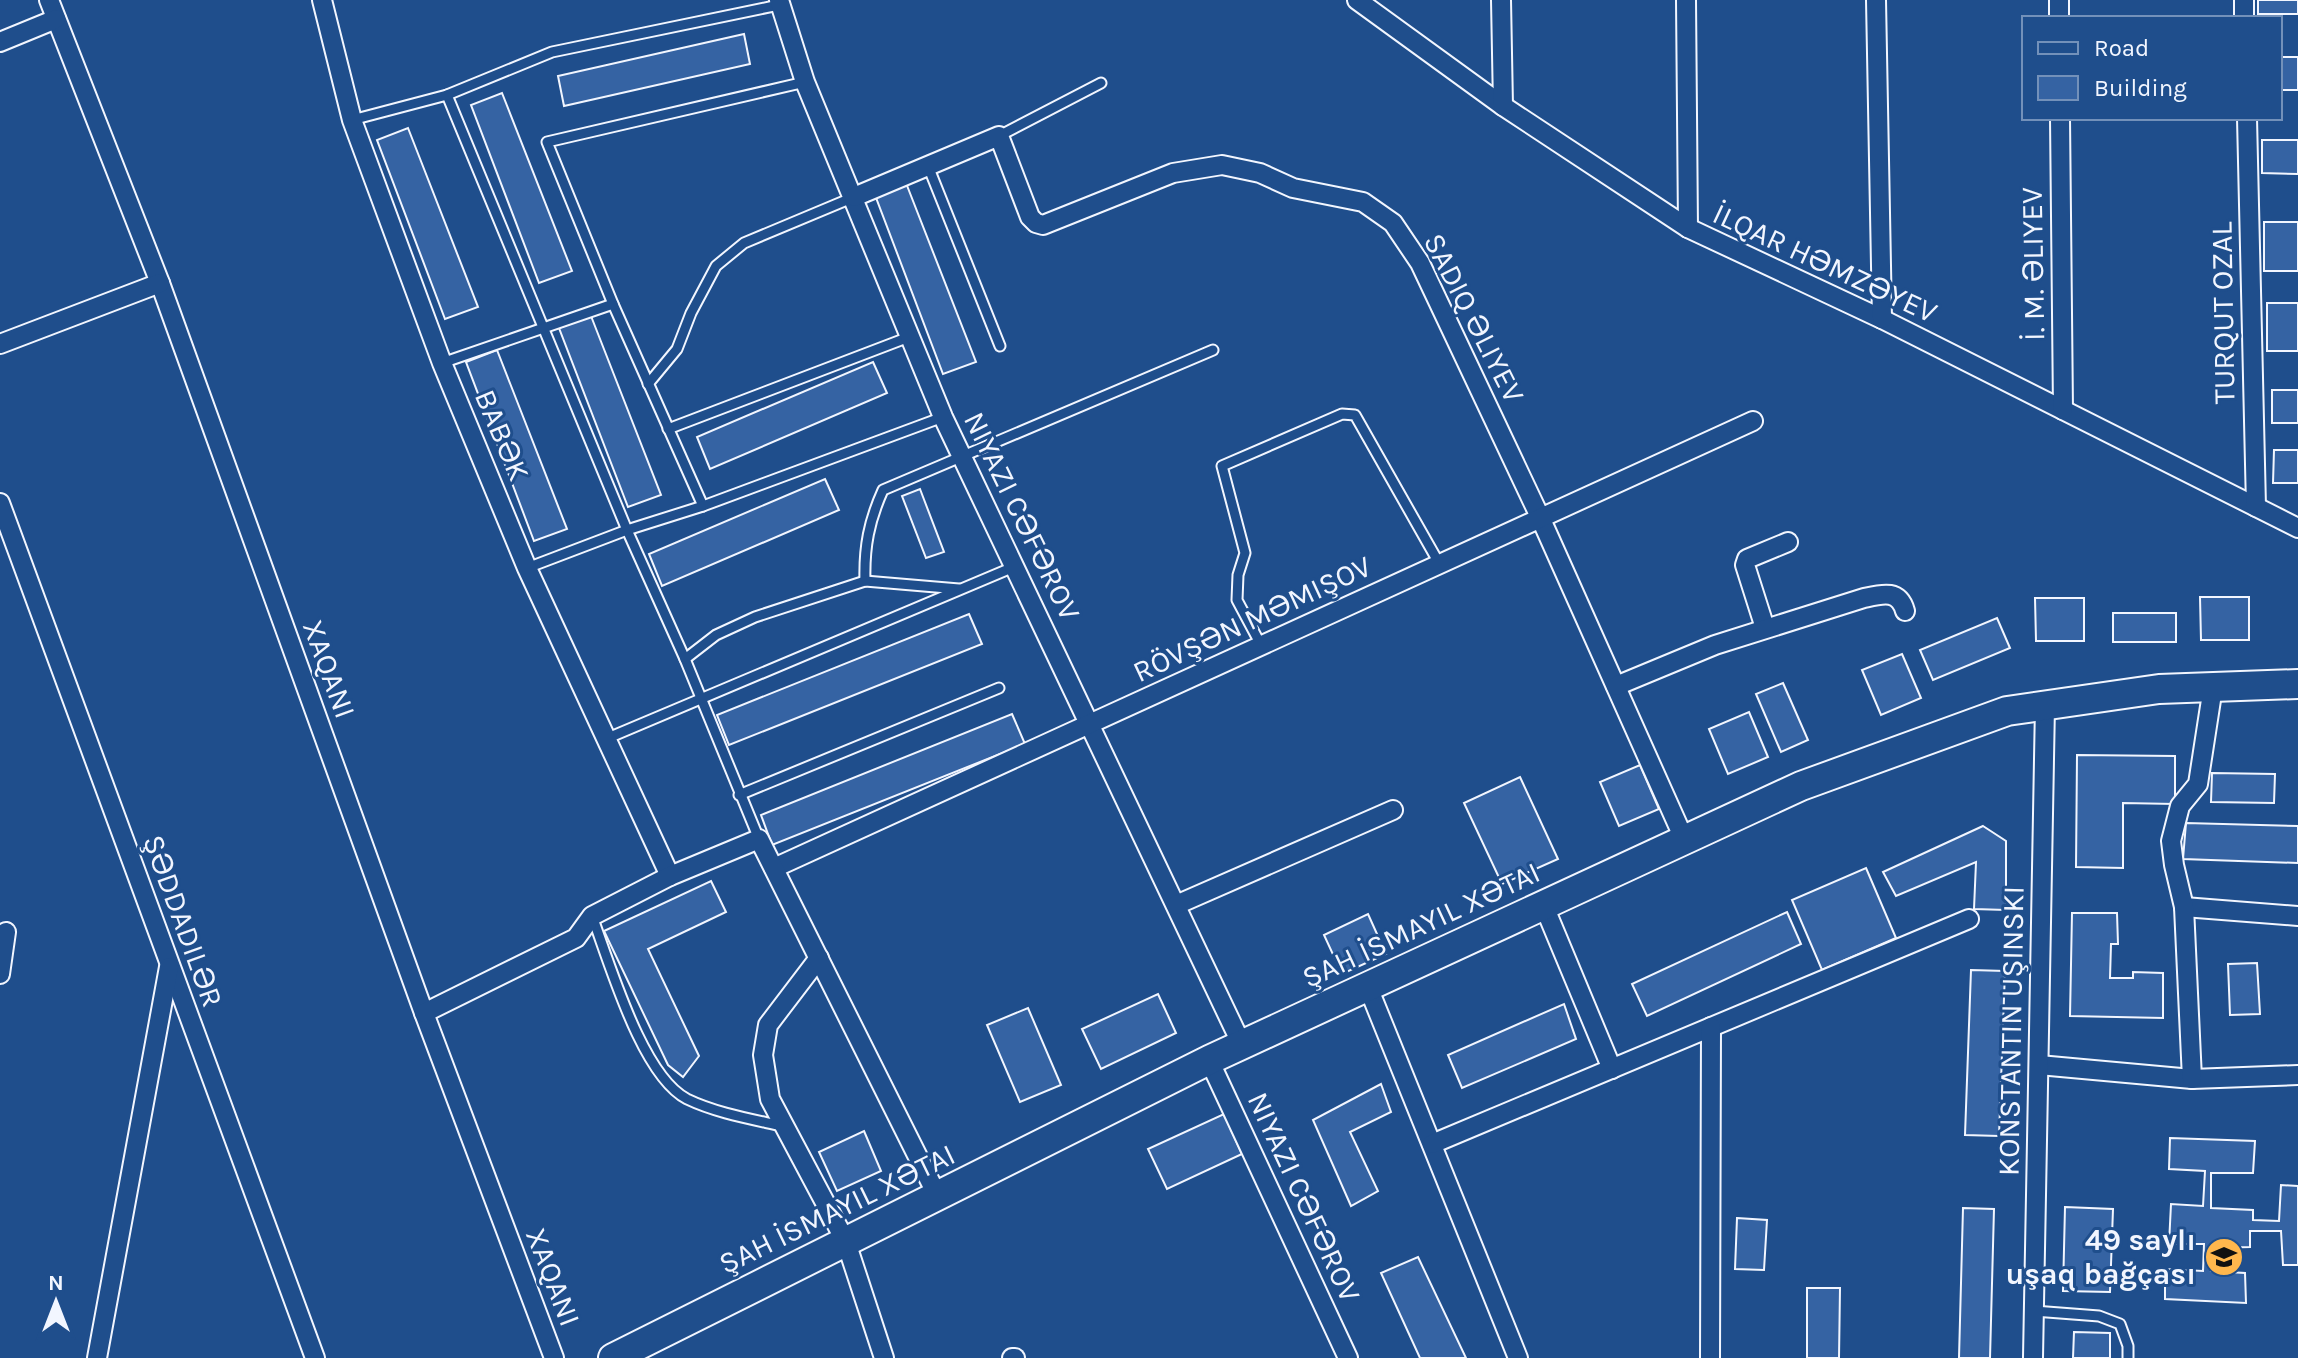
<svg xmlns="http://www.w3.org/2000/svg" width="2298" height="1358" viewBox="0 0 2298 1358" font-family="Karla,sans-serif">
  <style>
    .building { fill: #3563a3; stroke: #f2f6ff; stroke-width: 2 }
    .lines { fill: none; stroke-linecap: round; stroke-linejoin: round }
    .lane-casing { stroke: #f2f6ff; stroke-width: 13 }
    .street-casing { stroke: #f2f6ff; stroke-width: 22 }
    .primary-casing { stroke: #f2f6ff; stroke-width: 32 }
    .lane { stroke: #1f4e8c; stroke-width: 9 }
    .street { stroke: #1f4e8c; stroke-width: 18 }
    .primary { stroke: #1f4e8c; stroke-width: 28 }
    .labels { text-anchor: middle; stroke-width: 6; stroke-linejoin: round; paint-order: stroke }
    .street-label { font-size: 30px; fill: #f2f6ff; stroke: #1f4e8c }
    .poi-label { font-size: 30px; font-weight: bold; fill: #f2f6ff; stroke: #1f4e8c; text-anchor: end }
  </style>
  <rect width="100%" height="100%" fill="#1f4e8c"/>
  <g class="building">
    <rect x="2258" y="0" width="40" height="14"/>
    <path d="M744 34 750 64 564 106 558 76Z"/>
    <rect x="2280" y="57" width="18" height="33"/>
    <path d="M502 93 572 271 539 283 471 105Z"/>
    <path d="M408 128 478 307 445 319 377 140Z"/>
    <path d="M2262 140H2298V174L2262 173Z"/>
    <path d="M906 183 976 362 943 374 875 195Z"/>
    <rect x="2264" y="222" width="34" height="49"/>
    <rect x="2267" y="303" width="31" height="48"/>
    <path d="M591 316 661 495 628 507 559 328Z"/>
    <path d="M497 350 567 529 534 541 466 362Z"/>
    <path d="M873 362 887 393 710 469 697 437Z"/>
    <rect x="2272" y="390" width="26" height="33"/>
    <path d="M2274 450H2298V483H2273Z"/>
    <path d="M825 479 839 510 662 586 649 554Z"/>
    <path d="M920 489 944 552 926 558 902 496Z"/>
    <path d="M2200 597H2249V640H2201Z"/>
    <path d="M2035 598H2084V641H2036Z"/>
    <rect x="2113" y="613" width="63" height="29"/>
    <path d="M969 614 982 644 729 745 717 715Z"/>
    <path d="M1997 618 2010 648 1933 680 1920 650Z"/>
    <path d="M1902 654 1921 698 1881 715 1862 670Z"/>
    <path d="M1783 683 1808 740 1781 752 1756 694Z"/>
    <path d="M1749 712 1768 757 1728 774 1709 729Z"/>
    <path d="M1012 714 1025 744 772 845 761 815Z"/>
    <path d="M2077 755 2175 756V804L2123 803V868L2076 867Z"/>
    <path d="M1640 765 1659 809 1619 826 1600 782Z"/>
    <path d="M2212 773 2275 774 2274 803 2211 802Z"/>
    <path d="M1520 777 1558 859 1502 884 1464 803Z"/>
    <path d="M2186 823 2298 826V863L2183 859Z"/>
    <path d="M1983 826 2006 841V910L1974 909 1976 862 1896 896 1883 872Z"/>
    <path d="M1866 868 1896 938 1822 970 1792 900Z"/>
    <path d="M711 881 726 912 648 949 699 1056 683 1077 668 1065 604 931Z"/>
    <path d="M1787 912 1801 944 1647 1016 1632 984Z"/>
    <path d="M2072 913H2117L2118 944H2111L2110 978H2133V972L2163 973V1018L2070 1016Z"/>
    <path d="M1368 914 1386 954 1342 974 1324 935Z"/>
    <path d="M2257 963 2260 1014 2230 1015 2228 964Z"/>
    <path d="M1971 970 2005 971 1999 1136 1965 1135Z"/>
    <path d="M1158 994 1176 1033 1101 1069 1082 1029Z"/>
    <path d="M1564 1004 1576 1039 1462 1088 1448 1055Z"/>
    <path d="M1028 1008 1061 1085 1020 1102 987 1025Z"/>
    <path d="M1381 1084 1391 1112 1350 1132 1378 1191 1351 1206 1313 1120Z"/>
    <path d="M1224 1114 1242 1154 1167 1189 1148 1149Z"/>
    <path d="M864 1131 881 1171 837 1191 819 1152Z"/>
    <path d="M2170 1138 2255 1141 2253 1173H2211V1208L2253 1210V1220L2279 1221 2281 1185 2298 1186V1265H2283L2281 1231H2250V1247L2213 1248 2211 1271 2245 1273 2246 1303 2165 1299V1269L2203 1271 2204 1244H2169L2171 1204 2203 1206 2205 1171 2169 1169Z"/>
    <path d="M2065 1207 2113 1209 2110 1292 2063 1291Z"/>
    <path d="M1963 1208 1994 1209 1990 1358H1959Z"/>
    <path d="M1737 1218 1767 1220 1764 1270 1735 1269Z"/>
    <path d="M1418 1257 1466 1358H1420L1381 1273Z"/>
    <path d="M1807 1288H1840L1839 1358H1807Z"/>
    <path d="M2074 1332 2110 1333V1358H2073Z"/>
  </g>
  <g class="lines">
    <g class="lane-casing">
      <g id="lane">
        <path d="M447 95 627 530 685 659 759 839"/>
        <path d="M352 120 447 95 552 52 779 5"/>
        <path d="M999 136 1101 83"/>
        <path d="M928 166 1000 346"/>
        <path d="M442 363 613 304"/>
        <path d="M648 384 677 349 691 313 716 266 744 243 854 197"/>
        <path d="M668 429 909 337"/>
        <path d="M703 506 613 304 547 142 805 82"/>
        <path d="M527 568 627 530 703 506 943 417"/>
        <path d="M865 581C864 547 869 521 883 490L1213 350"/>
        <path d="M1261 645 1237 600 1238 575 1245 553 1222 466 1342 414 1355 415 1439 563"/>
        <path d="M685 659 716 635 755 617 865 581 959 589"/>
        <path d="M608 738 1016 566"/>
        <path d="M739 795 999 688"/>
        <path d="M592 916C610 964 642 1076 687 1099 716 1113 751 1119 782 1126"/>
        <path d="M2034 1311 2099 1316 2120 1324 2128 1346V1358"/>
      </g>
    </g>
    <g class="street-casing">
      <g id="street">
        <path d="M49 0 160 283 424 1013 554 1358"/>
        <path d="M322 0 352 120 442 363 527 568 670 876"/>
        <path d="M779 0 805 82 943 417 1242 1045"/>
        <path d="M1357 0 1503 106 1688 228 1882 319 2298 528"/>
        <path d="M1501 0 1503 106"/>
        <path d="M1686 0 1688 228"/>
        <path d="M1876 0 1882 319"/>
        <path d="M2059 0V18"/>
        <path d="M2244 0V18"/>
        <path d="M0 42 56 19"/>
        <path d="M2060 118 2063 410"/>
        <path d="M2247 118 2256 507"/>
        <path d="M854 197 999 136 1030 217 1036 223 1043 225 1173 173 1222 165 1260 173 1293 188 1363 202 1393 223 1420 263 1540 517 1685 841"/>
        <path d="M0 344 160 283"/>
        <path d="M0 503 315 1358"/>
        <path d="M1765 628 1745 565 1747 559 1788 542"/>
        <path d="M1616 686 1715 645 1864 598C1882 594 1899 589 1905 611"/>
        <path d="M774 868 1753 421"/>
        <path d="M1176 905 1393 810"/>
        <path d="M1544 906 1612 1069"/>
        <path d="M2184 907 2298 916"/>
        <path d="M819 958 768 1025 763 1055 770 1099 846 1242 884 1358"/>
        <path d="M0 974 6 932"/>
        <path d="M1368 987 1518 1358"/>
        <path d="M424 1013 576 938 592 916 670 876 759 839 938 1197"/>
        <path d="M1209 1060 1348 1358"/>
        <path d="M2039 1065 2192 1079 2298 1075"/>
        <path d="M2192 1079 2184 907 2174 865 2171 841 2180 806 2198 784 2213 687"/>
        <path d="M1432 1144 1969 919"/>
        <path d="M97 1358 169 967"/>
        <path d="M1012 1358H1015"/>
        <path d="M1710 1358 1711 1027"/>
        <path d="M2033 1358 2045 705"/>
      </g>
    </g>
    <g class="primary-casing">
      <path id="primary" d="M613 1358 1209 1060 1801 786 2007 711 2159 689 2298 684"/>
    </g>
    <use href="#lane" class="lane"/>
    <use href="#street" class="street"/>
    <use href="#primary" class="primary"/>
  </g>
  <defs>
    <g id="school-disc" transform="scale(2)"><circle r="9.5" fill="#ffb74d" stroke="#1f4e8c"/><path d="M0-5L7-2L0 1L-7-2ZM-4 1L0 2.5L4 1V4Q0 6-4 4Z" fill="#111"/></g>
  </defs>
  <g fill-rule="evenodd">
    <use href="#school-disc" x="2224" y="1257"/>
  </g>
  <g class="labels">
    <g class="street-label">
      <text transform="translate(1825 263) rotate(25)" y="10">İLQAR HƏMZƏYEV</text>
      <text transform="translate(2033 264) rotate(-91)" y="10">İ. M. ƏLIYEV</text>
      <text transform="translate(2223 313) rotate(-91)" y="10">TURQUT OZAL</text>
      <text transform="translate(1474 318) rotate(63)" y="10">SADIQ ƏLIYEV</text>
      <text transform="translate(502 435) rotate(67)" y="10">BABƏK</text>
      <text transform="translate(1022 516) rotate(64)" y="10">NIYAZI CƏFƏROV</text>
      <text transform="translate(1252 619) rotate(-25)" y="10">RÖVŞƏN MƏMIŞOV</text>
      <text transform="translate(329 669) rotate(70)" y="10">XAQANI</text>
      <text transform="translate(183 921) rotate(70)" y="10">ŞƏDDADILƏR</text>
      <text transform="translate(1421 925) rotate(-25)" y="10">ŞAH İSMAYIL XƏTAI</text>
      <text transform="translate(2011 1031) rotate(-89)" y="10">KONSTANTIN UŞINSKI</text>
      <text transform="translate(1304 1197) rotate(65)" y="10">NIYAZI CƏFƏROV</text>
      <text transform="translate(837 1209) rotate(-26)" y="10">ŞAH İSMAYIL XƏTAI</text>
      <text transform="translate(553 1277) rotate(69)" y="10">XAQANI</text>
    </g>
    <g class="poi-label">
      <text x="2196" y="1250">49 saylı<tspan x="2196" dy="34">uşaq bağçası</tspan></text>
    </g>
  </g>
  <rect x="2022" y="16" width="260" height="104" fill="#1f4e8c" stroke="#7391ba" stroke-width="2"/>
  <rect x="2038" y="42" width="40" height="12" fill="#1f4e8c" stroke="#7391ba" stroke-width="2"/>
  <text x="2094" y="56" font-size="24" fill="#f2f6ff">Road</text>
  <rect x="2038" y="76" width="40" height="24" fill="#3563a3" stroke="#7391ba" stroke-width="2"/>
  <text x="2094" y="96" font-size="24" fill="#f2f6ff">Building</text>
  <g transform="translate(56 1302)" stroke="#1f4e8c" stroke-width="6" paint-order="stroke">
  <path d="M0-6L14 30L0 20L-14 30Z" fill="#f2f6ff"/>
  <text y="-12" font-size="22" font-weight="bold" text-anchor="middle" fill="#f2f6ff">N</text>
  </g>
</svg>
